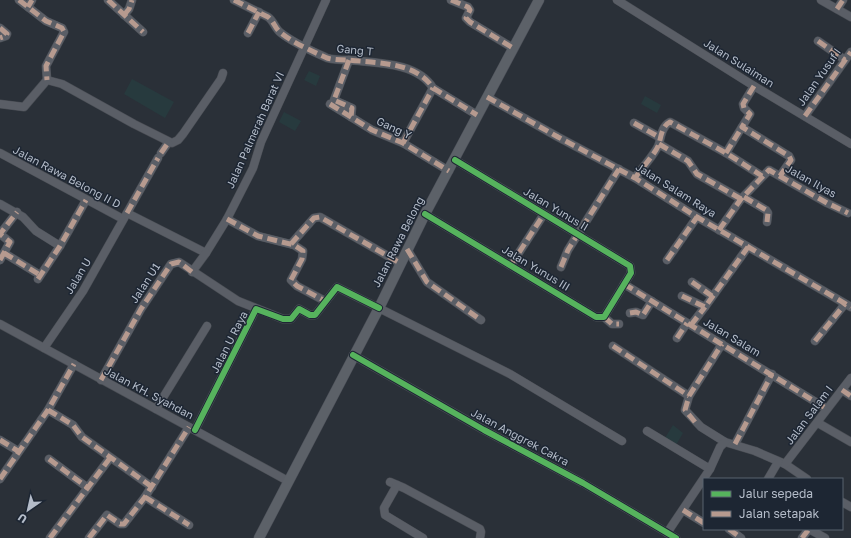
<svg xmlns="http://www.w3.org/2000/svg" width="851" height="538" viewBox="0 0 851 538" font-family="'Golos Text',sans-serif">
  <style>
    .green { fill: #273a3e }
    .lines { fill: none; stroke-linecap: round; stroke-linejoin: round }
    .minor-casing { stroke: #484c53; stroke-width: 9 }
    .major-casing { stroke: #484c55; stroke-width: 11 }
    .minor { stroke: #5a5e66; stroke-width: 8 }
    .major { stroke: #5c6168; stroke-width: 10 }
    .quiet { stroke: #b69a8f; stroke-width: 5; stroke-dasharray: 10 5; stroke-linecap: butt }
    .cycleway-casing { stroke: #1d2633; stroke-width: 8 }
    .cycleway { stroke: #56b35d; stroke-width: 6 }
    .labels { text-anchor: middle; stroke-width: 3; stroke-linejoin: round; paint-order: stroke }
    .street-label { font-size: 11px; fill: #b4bcc9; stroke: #1d2633 }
  </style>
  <rect width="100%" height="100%" fill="#2a3038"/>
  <g class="green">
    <path d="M309 71 320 76 316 86 304 80Z"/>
    <path d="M132 79 174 102 165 118 124 94Z"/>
    <path d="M645 96 661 105 657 113 641 104Z"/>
    <path d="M284 112 301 121 295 131 279 122Z"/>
    <path d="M673 425 683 433 676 445 665 438Z"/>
  </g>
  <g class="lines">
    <g class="minor-casing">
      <g id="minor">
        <path d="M19 0 46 21 62 28 64 32 46 66 47 80"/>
        <path d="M108 0 143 32"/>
        <path d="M234 0 268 17C274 21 275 29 281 33 295 44 312 51 327 58 334 60 342 60 349 60 376 63 417 62 433 88L477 115"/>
        <path d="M451 0 468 7 470 10 466 18 470 22 513 48"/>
        <path d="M617 0 754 86 851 144"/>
        <path d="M821 0 851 17"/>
        <path d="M28 7 32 0"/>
        <path d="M837 9 843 0"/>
        <path d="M124 15 129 9 132 0"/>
        <path d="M0 28 7 34 6 36 0 38"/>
        <path d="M248 33 259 12"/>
        <path d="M818 41 845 60"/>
        <path d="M349 60 334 100 352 108 351 117"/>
        <path d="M47 80 62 84 134 124 172 143 178 140 183 134 221 79 223 73"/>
        <path d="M754 86 743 104 744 108 750 114 742 127 789 156 791 160 780 176"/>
        <path d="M487 97 558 137 635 178 697 217 851 307"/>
        <path d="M0 104 24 107 47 80"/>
        <path d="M330 104 372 130 403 143 449 171"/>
        <path d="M805 116 851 52"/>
        <path d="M634 123 659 137"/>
        <path d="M403 143 433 88"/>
        <path d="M659 144 688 161 697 174 741 199"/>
        <path d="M0 153 123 219"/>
        <path d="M161 153 168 143"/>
        <path d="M726 153 742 127"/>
        <path d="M635 178C641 169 656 153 659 144 661 136 662 126 670 122L726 153 762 176"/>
        <path d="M744 197 766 210 768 213 767 222"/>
        <path d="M0 204 23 217 36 231 60 246"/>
        <path d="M127 213 206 253 227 219 253 168 261 142 326 0"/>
        <path d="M425 214 596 317H604L631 273 630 266 455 160"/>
        <path d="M227 219 258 236 294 245 303 251 302 259 291 280 297 286 325 301"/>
        <path d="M719 230 741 199 769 170 827 203 848 213"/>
        <path d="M291 244 314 218 320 217 400 263"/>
        <path d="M407 249 427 282 481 320"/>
        <path d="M4 253 40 275"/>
        <path d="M0 260 10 242 0 234 17 212"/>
        <path d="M667 260 697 217"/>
        <path d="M511 265 544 214"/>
        <path d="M561 267 568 250 619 169"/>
        <path d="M192 272 206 253"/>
        <path d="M38 279 60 246 86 200"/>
        <path d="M692 282 712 296"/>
        <path d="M624 284 827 409"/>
        <path d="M682 296 705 307 748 247"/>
        <path d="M630 313 636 312 643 315 652 301"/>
        <path d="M604 317 612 324H619"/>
        <path d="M0 324 288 481"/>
        <path d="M691 325 705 307"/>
        <path d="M677 338 687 323"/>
        <path d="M815 341 845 304"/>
        <path d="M722 344 689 396 685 410 701 427 725 442 755 451 785 464 807 479"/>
        <path d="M613 346 689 396"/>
        <path d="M44 348 83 291 158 158"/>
        <path d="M353 355 484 430 583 483 676 538"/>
        <path d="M101 380 141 309 171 264 179 262 238 301 283 319H291L299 309 310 315H315L337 287 510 374 622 441"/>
        <path d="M842 390 851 396"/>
        <path d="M156 409 207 326"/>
        <path d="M48 410 73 425 82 437 152 487"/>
        <path d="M818 423 851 442"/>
        <path d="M195 430 256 309"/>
        <path d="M647 431 710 469"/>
        <path d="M0 440 18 451"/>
        <path d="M735 444 772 374"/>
        <path d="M49 459 88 488"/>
        <path d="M785 464 851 378"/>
        <path d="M0 479 48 410 74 364"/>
        <path d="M768 479 778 462"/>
        <path d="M390 482 404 488 480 529 481 532 480 538"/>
        <path d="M397 485 384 508 385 515 423 538"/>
        <path d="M145 497 189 525"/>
        <path d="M842 502 851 507"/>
        <path d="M683 510 704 523"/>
        <path d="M729 529 741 538"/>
        <path d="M667 533 710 469 720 447 725 442"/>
        <path d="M50 538 110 458"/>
        <path d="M89 538 107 515 120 524H124L145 497 189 427"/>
        <path d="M802 538 809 529 825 538"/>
      </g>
    </g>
    <g class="major-casing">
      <path id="major" d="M259 538 379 308 425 214 539 0"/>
    </g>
    <use href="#minor" class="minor"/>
    <use href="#major" class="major"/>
    <g class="quiet">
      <path d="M19 0 46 21 62 28 64 32 46 66 47 80"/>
      <path d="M108 0 143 32"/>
      <path d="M234 0 268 17C274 21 275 29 281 33 295 44 312 51 327 58 334 60 342 60 349 60 376 63 417 62 433 88L477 115"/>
      <path d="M451 0 468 7 470 10 466 18 470 22 513 48"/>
      <path d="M28 7 32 0"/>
      <path d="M837 9 843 0"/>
      <path d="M124 15 129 9 132 0"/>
      <path d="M0 28 7 34 6 36 0 38"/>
      <path d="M248 33 259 12"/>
      <path d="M818 41 845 60"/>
      <path d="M349 60 334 100 352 108 351 117"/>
      <path d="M754 86 743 104 744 108 750 114 742 127 789 156 791 160 780 176"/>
      <path d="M487 97 558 137 635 178 697 217 851 307"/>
      <path d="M330 104 372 130 403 143 449 171"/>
      <path d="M805 116 851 52"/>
      <path d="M634 123 659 137"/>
      <path d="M403 143 433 88"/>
      <path d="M659 144 688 161 697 174 741 199"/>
      <path d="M161 153 168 143"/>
      <path d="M726 153 742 127"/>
      <path d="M635 178C641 169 656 153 659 144 661 136 662 126 670 122L726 153 762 176"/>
      <path d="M744 197 766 210 768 213 767 222"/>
      <path d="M127 213 158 158"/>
      <path d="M227 219 258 236 294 245 303 251 302 259 291 280 297 286 325 301"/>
      <path d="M719 230 741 199 769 170 827 203 848 213"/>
      <path d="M291 244 314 218 320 217 400 263"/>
      <path d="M407 249 427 282 481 320"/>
      <path d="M4 253 40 275"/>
      <path d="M0 260 10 242 0 234 17 212"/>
      <path d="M667 260 697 217"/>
      <path d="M511 265 544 214"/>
      <path d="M561 267 568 250 619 169"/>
      <path d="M38 279 60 246 86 200"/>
      <path d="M692 282 712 296"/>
      <path d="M624 284 827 409"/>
      <path d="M682 296 705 307 748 247"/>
      <path d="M630 313 636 312 643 315 652 301"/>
      <path d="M604 317 612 324H619"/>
      <path d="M691 325 705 307"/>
      <path d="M677 338 687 323"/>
      <path d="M815 341 845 304"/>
      <path d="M613 346 689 396"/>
      <path d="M101 380 141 309 171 264 179 262 192 272"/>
      <path d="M842 390 851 396"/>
      <path d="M48 410 73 425 82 437 152 487"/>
      <path d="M695 422 685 410 689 396 722 344"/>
      <path d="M0 440 18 451"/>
      <path d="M735 444 772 374"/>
      <path d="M49 459 88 488"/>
      <path d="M0 479 48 410 74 364"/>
      <path d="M145 497 189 525"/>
      <path d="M683 510 704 523"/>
      <path d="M729 529 741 538"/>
      <path d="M50 538 110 458"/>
      <path d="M89 538 107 515 120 524H124L145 497 189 427"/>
      <path d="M802 538 809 529"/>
    </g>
    <g class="cycleway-casing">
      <g id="cycleway">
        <path d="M425 214 596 317H604L631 273 630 266 455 160"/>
        <path d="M353 355 484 430 583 483 676 538"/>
        <path d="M195 430 256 309 283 319H291L299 309 310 315H315L337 287 379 308"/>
      </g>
    </g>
    <use href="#cycleway" class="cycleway"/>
  </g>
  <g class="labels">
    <g class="street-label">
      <text transform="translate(355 50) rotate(5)" y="4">Gang T</text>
      <text transform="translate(739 63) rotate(32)" y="4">Jalan Sulaiman</text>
      <text transform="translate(819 77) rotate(-55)" y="4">Jalan Yusuf I</text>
      <text transform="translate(394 128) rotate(25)" y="4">Gang Y</text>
      <text transform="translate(255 130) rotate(-66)" y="4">Jalan Palmerah Barat VI</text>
      <text transform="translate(67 177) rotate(28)" y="4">Jalan Rawa Belong II D</text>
      <text transform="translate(811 181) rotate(29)" y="4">Jalan Ilyas</text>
      <text transform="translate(676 190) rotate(32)" y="4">Jalan Salam Raya</text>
      <text transform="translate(556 209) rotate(31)" y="4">Jalan Yunus II</text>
      <text transform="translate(398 242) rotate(-63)" y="4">Jalan Rawa Belong</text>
      <text transform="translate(536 268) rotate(31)" y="4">Jalan Yunus III</text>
      <text transform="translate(78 276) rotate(-59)" y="4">Jalan U</text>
      <text transform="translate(145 283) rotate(-57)" y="4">Jalan U1</text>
      <text transform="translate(732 337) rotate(31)" y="4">Jalan Salam</text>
      <text transform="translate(229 342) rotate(-63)" y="4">Jalan U Raya</text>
      <text transform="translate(149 393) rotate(28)" y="4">Jalan KH. Syahdan</text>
      <text transform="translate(809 415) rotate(-53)" y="4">Jalan Salam I</text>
      <text transform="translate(520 437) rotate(28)" y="4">Jalan Anggrek Cakra</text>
    </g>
  </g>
  <rect x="703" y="478" width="140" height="52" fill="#1d2633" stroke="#59626f"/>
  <rect x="711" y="491" width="20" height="6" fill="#56b35d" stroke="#59626f"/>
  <text x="739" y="498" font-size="12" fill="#b4bcc9">Jalur sepeda</text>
  <rect x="711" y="511" width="20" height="6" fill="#b69a8f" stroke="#59626f"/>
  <text x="739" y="518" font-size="12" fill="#b4bcc9">Jalan setapak</text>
  <g transform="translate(28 510) rotate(214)" stroke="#1d2633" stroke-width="3" paint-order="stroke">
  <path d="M0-3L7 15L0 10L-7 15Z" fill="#b4bcc9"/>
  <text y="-6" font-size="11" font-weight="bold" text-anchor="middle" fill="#b4bcc9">U</text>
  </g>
</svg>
